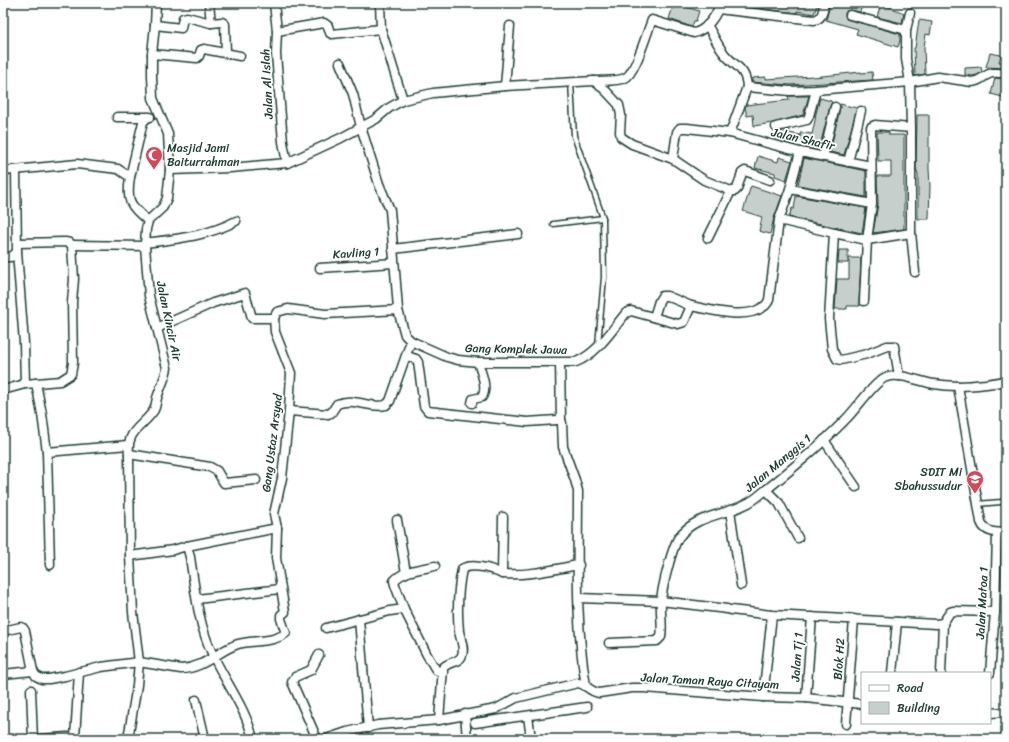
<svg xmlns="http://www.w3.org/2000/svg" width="1009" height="742" viewBox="0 0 1009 742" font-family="Sriracha,sans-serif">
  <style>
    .building { fill: #c7cfcc; stroke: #1f3d34 }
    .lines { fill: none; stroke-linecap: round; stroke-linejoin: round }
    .service-casing { stroke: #1f3d34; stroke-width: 7 }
    .minor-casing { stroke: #1f3d34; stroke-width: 11 }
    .service { stroke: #fff; stroke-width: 4 }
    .minor { stroke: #fff; stroke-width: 8 }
    .labels { text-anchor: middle; stroke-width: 3.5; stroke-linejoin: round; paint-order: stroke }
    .street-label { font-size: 12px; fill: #1f3d34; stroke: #fff }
    .poi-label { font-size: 12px; fill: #1f3d34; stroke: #fff; text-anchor: start }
  </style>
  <rect width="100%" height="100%" fill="#fff"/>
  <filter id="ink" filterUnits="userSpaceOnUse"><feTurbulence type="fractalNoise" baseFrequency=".025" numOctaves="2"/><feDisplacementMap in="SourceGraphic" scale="8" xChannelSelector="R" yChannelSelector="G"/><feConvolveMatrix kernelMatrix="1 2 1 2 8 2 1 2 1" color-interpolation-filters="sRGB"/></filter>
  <g filter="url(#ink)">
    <g class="building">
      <path d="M674 3H681L680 5 699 11 696 21H694L692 27 669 19Z"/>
      <path d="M741 3H818L814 14 797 11V13L741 6Z"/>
      <path d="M829 3H863L860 12 851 10 846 11 845 14 846 19 900 34V40L898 47 856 34 858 29 826 20 829 9Z"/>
      <path d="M881 4 904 13 902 23 877 17Z"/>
      <path d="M919 20 932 22 930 35 926 34 924 47 925 74 915 76 914 48H915Z"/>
      <path d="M990 53 1001 55 999 62H1006V68L986 67Z"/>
      <path d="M981 67 982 72 977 75 972 76 965 75V68Z"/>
      <path d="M861 72V73L872 72 873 80 790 85 752 82V78L766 77V79L813 76V77Z"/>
      <path d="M995 78 1006 79V98L991 94Z"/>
      <path d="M788 96H809L803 115 772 123 754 126 753 115 747 116 745 108 746 105 789 100Z"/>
      <path d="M820 98 831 101V102H832L830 106 819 150 805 147 806 142 799 140 801 132 812 134 816 116 815 117Z"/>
      <path d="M840 104 857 108 844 155 830 152 840 108Z"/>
      <path d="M917 115H929V169L930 186 929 219H918V174L916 168Z"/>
      <path d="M789 130V133L800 135 797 145 784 142V141L776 139 777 132Z"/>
      <path d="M877 132H889V135H904V229L873 233 878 204 877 176H891V161H878Z"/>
      <path d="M758 156 778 162 779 157 792 161 786 180 775 176V173L755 168Z"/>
      <path d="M804 158 866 171V197L798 185Z"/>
      <path d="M751 186 782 196 774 218 770 234 759 231 762 217 743 211Z"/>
      <path d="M796 196 866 208 862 233 789 217 792 208 794 209Z"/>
      <path d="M839 250H848V263H838Z"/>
      <path d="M849 258H861L859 301 860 306H847V309H835L837 279H849Z"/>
    </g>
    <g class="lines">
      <g class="service-casing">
        <g id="service">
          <path d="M571 83 574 136 603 218 604 277 598 345"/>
          <path d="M553 224 603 218"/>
          <path d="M977 504 1001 502 1006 501"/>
        </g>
      </g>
      <g class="minor-casing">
        <g id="minor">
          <path d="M209 3 211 23"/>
          <path d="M274 3 277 31 276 54 283 142 287 163"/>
          <path d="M380 3 381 29 403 100"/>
          <path d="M718 9 814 20C823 19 823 10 824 3"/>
          <path d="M910 13 906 30V59L910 82 911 128"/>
          <path d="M850 15 906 30"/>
          <path d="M155 25 181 28 183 18 187 17 211 23 222 22 225 24 226 53"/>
          <path d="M707 25C713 34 717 44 723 52 733 66 746 67 747 87L730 133"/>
          <path d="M277 31 324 23 328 26 330 33 332 34 381 29"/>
          <path d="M152 54 197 58 199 56 201 50 204 49 240 56"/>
          <path d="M340 63 353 94 361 127 379 184 390 210 397 296 398 310 405 335 411 341 447 357 458 360 478 362H576C598 353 611 331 626 313L631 311 678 324 684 322 691 306C710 310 746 320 763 307 766 306 768 302 769 300L779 220 790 189 800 152"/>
          <path d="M594 81C603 80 616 82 625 78 635 74 647 32 652 20L694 33C707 30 717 15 720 3"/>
          <path d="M505 86 510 26"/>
          <path d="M747 87 790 91 816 90 910 82 938 77 972 82C981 81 982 77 989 74 994 72 1001 73 1006 74"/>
          <path d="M117 117H150"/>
          <path d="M776 127 807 120 809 116 816 90"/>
          <path d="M823 157 835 107"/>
          <path d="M673 159 677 132 680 128H687L730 133 800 152 871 166"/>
          <path d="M848 162 861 111"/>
          <path d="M16 170 17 252 24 343 25 384"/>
          <path d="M170 170 230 168 287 163 341 138 376 119 389 108 403 100 433 93 505 86 594 81 605 90 619 105 621 115 620 132 621 137 632 144 673 159 704 180 731 191H735L737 189 742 173 745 171 770 180"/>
          <path d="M3 171 77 164 118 169 130 177C126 202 130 205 148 221"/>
          <path d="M130 177 143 122 148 117"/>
          <path d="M790 189 872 204"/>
          <path d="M779 220 834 233 867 240 911 233"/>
          <path d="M834 233 829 319 832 349 837 359 841 360 867 354 887 346H894L899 376"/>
          <path d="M708 238 731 191"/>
          <path d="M145 243C176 239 208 236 236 221"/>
          <path d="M72 245 145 246"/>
          <path d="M393 249 518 234"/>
          <path d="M3 257H11L17 252"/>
          <path d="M320 268 394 263"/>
          <path d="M864 301 867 240 872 204 871 127 875 125 911 128V233L915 272"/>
          <path d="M654 317 659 301 662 296H667L691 306"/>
          <path d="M274 318 277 312 288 309 325 314 398 310"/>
          <path d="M407 356 416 359 418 362 424 406 428 411 527 422 557 420H561L562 423 563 447 575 480 578 491C578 556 575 622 586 686"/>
          <path d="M560 363 561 420"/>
          <path d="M36 383 42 414 47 452 50 565"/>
          <path d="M958 386 981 522C985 533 996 533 1006 532"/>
          <path d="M3 390 25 384 60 381 71 374 73 363 72 302 74 279 72 245 70 243 65 242 18 243"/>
          <path d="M472 403 473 399 482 397C488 387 481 373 478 362"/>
          <path d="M289 411 328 414 331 413 337 404C354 397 370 409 386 405L390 401 411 341"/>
          <path d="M824 440 856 487"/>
          <path d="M47 452 128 445"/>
          <path d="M129 454 210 467 217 471 224 483 256 480"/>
          <path d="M766 490 779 503 798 538"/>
          <path d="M730 510 741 585"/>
          <path d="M397 520 406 573"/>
          <path d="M187 546 277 528"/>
          <path d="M130 556 173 550 187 546 190 557C195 589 198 624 212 653 225 682 245 706 253 739"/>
          <path d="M502 574 503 517"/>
          <path d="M579 598 661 601 727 609"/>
          <path d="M197 599 280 589"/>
          <path d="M404 609 395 585 394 581C403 570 422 569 435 566"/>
          <path d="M731 610 772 615 936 624 943 623 950 612 953 611 995 612"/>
          <path d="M359 619 368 728"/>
          <path d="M326 628 390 611 404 609 427 655 436 670 443 673"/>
          <path d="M3 631 21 627 23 628 25 631 33 671"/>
          <path d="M609 643 657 641 661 637C663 625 660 613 661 601 662 588 672 547 679 537 697 512 733 516 756 498 787 473 819 447 847 418 857 408 873 384 884 378 897 371 920 382 934 384 958 388 982 385 1006 381"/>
          <path d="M892 673 897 622"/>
          <path d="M941 673 943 623"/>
          <path d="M990 673 995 612 997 533"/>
          <path d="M3 674 33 671 36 676 42 679H49L65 676 101 667 139 662 181 669C205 668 217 651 238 644 253 640 273 643 286 633L281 619V615L285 612 276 558 277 528 274 514 282 478 289 411 291 373 275 332 274 318H252L245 293 213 303 157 328"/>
          <path d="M31 690 33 739"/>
          <path d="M763 697 772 615"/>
          <path d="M806 698 812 617"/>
          <path d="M196 700 205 739"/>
          <path d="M990 713 1006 712"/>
          <path d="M465 714 467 739"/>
          <path d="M528 716 531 739"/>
          <path d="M439 720 443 668C448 661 460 663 462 655 465 648 460 638 459 631 457 611 458 589 462 569 470 564 487 567 495 571 499 572 501 574 504 574 529 576 554 569 579 565"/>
          <path d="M475 723 587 707"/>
          <path d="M846 724 854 619"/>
          <path d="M75 738 79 672"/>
          <path d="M40 739 67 737 84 739"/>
          <path d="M128 739 137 685 139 662 133 612 130 556 129 454C126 430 143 427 154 410 156 406 156 402 157 398 160 388 165 379 167 368L149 296 145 246 146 229 148 221 163 207 167 198 170 170 168 134 153 98 152 76V54L155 25 156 3"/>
          <path d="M317 739 292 682 295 677 311 670 319 655"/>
          <path d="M326 739 347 732 378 725 439 720 496 709 516 698 578 683C586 684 590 692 599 693L632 688H644L763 697 806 698 862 704"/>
        </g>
      </g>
      <use href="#service" class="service"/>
      <use href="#minor" class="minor"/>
    </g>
  </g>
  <defs>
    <g id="mosque-pin" transform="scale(0.9)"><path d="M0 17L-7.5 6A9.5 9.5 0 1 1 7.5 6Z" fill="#d1495b" stroke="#fff"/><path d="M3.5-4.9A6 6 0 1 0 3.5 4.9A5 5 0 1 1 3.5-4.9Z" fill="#fff"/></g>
    <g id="school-pin" transform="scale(0.9)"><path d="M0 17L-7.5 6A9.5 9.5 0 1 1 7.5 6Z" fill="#d1495b" stroke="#fff"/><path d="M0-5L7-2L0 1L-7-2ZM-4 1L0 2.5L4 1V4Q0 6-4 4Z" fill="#fff"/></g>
  </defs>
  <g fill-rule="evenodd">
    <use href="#mosque-pin" x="154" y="155"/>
    <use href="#school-pin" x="975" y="479"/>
  </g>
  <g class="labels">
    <g class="street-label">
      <text transform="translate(267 84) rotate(-93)" y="4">Jalan Al Islah</text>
      <text transform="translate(803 139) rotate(13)" y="4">Jalan Shafir</text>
      <text transform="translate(356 253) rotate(-4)" y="4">Kavling 1</text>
      <text transform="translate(169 321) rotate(78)" y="4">Jalan Kincir Air</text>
      <text transform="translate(516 349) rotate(1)" y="4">Gang Komplek Jawa</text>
      <text transform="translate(272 443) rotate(-83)" y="4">Gang Ustaz Arsyad</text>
      <text transform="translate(778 463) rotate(-40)" y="4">Jalan Manggis 1</text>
      <text transform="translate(982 603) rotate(-87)" y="4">Jalan Matoa 1</text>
      <text transform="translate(797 657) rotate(-86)" y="4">Jalan Tj 1</text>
      <text transform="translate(839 659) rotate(-86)" y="4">Blok H2</text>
      <text transform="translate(710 681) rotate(3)" y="4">Jalan Taman Raya Citayam</text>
    </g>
    <g class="poi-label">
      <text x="167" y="152">Masjid Jami<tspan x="167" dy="14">Baiturrahman</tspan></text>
      <text x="962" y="476" text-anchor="end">SDIT Mi<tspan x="962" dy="14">Sbahussudur</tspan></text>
    </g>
  </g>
  <rect width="1009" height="742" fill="none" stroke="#fff" stroke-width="16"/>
  <rect x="8" y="8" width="993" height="726" fill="none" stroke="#1f3d34" stroke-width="1.5" filter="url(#ink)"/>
  <rect x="861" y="672" width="130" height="52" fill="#ffffff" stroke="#a5b1ae"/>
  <rect x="869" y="685" width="20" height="6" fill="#ffffff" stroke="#a5b1ae"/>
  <text x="897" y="692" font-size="12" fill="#1f3d34">Road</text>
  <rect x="869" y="702" width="20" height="12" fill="#c7cfcc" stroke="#a5b1ae"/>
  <text x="897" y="712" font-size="12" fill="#1f3d34">Building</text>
</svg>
